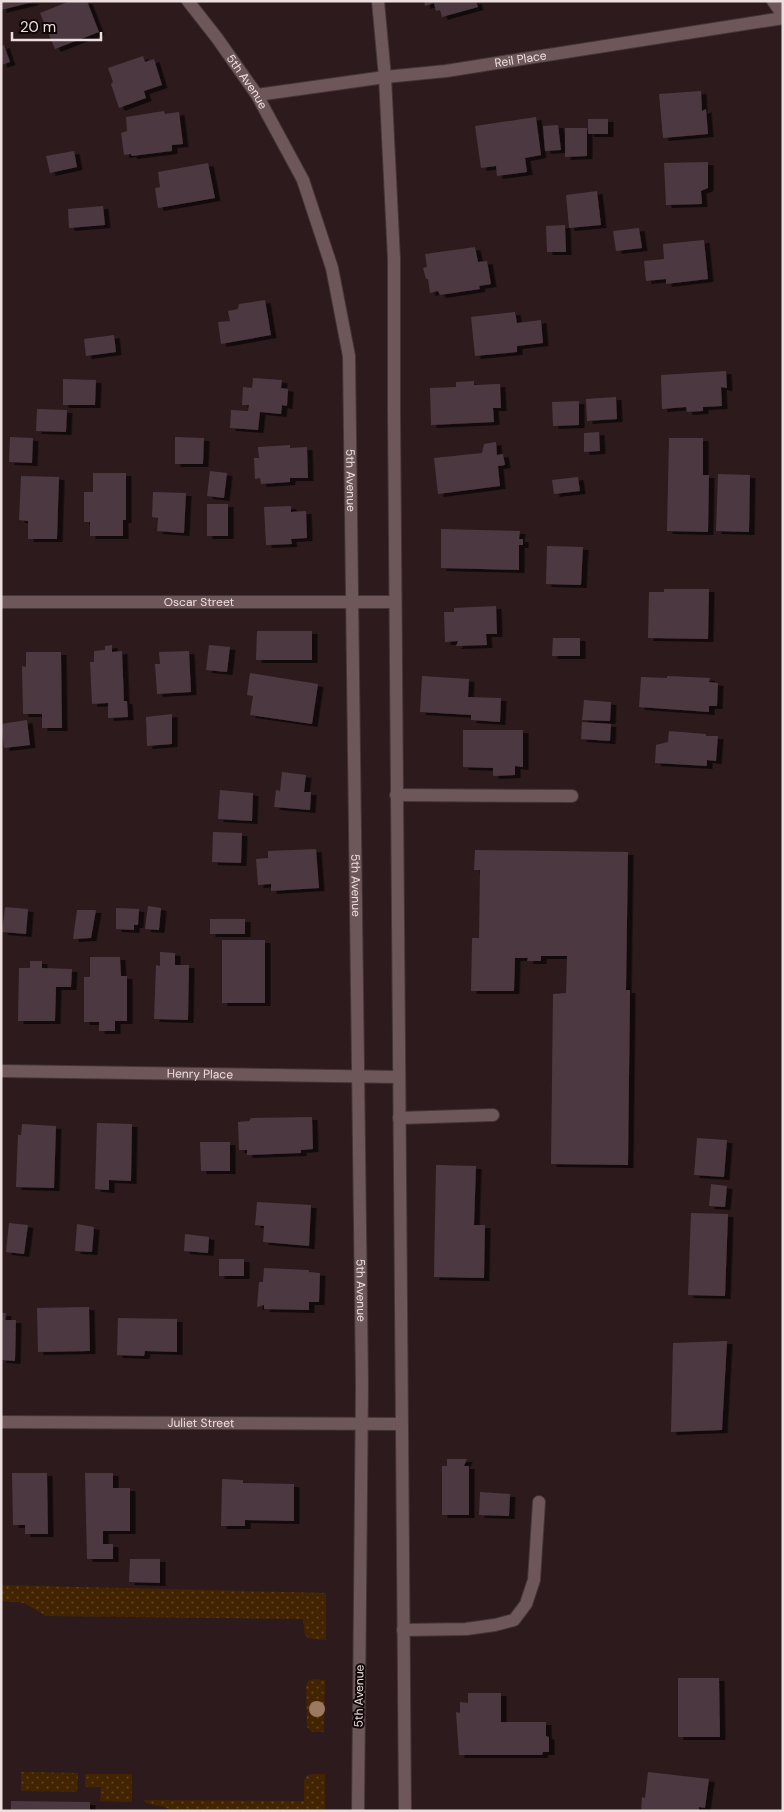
<svg xmlns="http://www.w3.org/2000/svg" width="784" height="1812" viewBox="0 0 784 1812" font-family="'DM Sans',sans-serif">
  <style>
    .grass { fill: url(#grass-dots) }
    .building { fill: #4b3841; filter: url(#shadow) }
    .lines { fill: none; stroke-linecap: round; stroke-linejoin: round }
    .service-casing { stroke: #443536; stroke-width: 14 }
    .minor-casing { stroke: #443536; stroke-width: 14 }
    .secondary-casing { stroke: #443536; stroke-width: 14 }
    .service { stroke: #6e5758; stroke-width: 12 }
    .minor { stroke: #6e5758; stroke-width: 12 }
    .secondary { stroke: #6e5758; stroke-width: 12 }
    .tree { fill: #9c7961 }
    .labels { text-anchor: middle; stroke-width: 4; stroke-linejoin: round; paint-order: stroke }
    .street-label { font-size: 12px; fill: #eddfe0; stroke: #100708 }
  </style>
  <defs>
    <pattern id="grass-dots" width="8" height="8" patternUnits="userSpaceOnUse" patternTransform="scale(1.25)"><rect width="8" height="8" fill="#432401"/><path d="M2 2h.1M6 6h.1" fill="none" stroke="#5e4326" stroke-width="1.8" stroke-linecap="round"/></pattern>
    <filter id="shadow"><feDropShadow dx="5.5" dy="3" stdDeviation="0" flood-color="#0009"/></filter>
  </defs>
  <rect width="100%" height="100%" fill="#2d1a1c"/>
  <g class="grass">
    <path d="M1 1585 326 1593V1640L312 1639 305 1636 303 1619 46 1616 24 1603 1 1601Z"/>
    <path d="M313 1679 325 1680 324 1732H312L307 1727 306 1685 308 1681Z"/>
    <path d="M21 1772 78 1773 77 1792 21 1791Z"/>
    <path d="M85 1774H132V1802L100 1801 101 1787H85Z"/>
    <path d="M313 1774H325V1811H173L164 1807 145 1803 144 1800 304 1801V1781L307 1775Z"/>
  </g>
  <g class="building">
    <path d="M1 1H33V2L1 10Z"/>
    <path d="M70 1H87L99 32 55 49 40 13Z"/>
    <path d="M424 1H476L478 7 442 17 440 10 436 11 434 3 425 6Z"/>
    <path d="M4 45 10 62 1 65V46Z"/>
    <path d="M143 56 145 62 154 59 162 85 144 91 146 98 119 108 111 84 113 82 108 68Z"/>
    <path d="M701 91 702 111 706 109 708 134 663 138 659 94Z"/>
    <path d="M164 111 165 114 179 112 183 144 172 145V151L132 156 131 154 124 155 121 133 127 131 126 117Z"/>
    <path d="M536 117 541 155 525 158 527 172 497 176 496 166 481 168 475 126Z"/>
    <rect x="588" y="119" width="20" height="15"/>
    <path d="M558 125 561 150 545 151 543 126Z"/>
    <path d="M565 128H587V156L565 157Z"/>
    <path d="M74 151 77 167 50 173 46 156Z"/>
    <path d="M708 162V188L701 191 702 204 666 205 664 163Z"/>
    <path d="M208 163 215 198 158 208 155 188 160 187 158 172Z"/>
    <path d="M597 191 601 225 569 228 566 195Z"/>
    <path d="M103 206 105 225 69 228 68 209Z"/>
    <path d="M565 225 566 252H547L546 226Z"/>
    <path d="M639 228 642 248 616 251 613 231Z"/>
    <path d="M704 240 708 279 666 284V279L646 281 644 261 664 259 663 244Z"/>
    <path d="M475 247 478 262 487 261 491 284 479 286 480 289 440 295 438 291 430 293 428 279H426L423 268 427 267 425 254Z"/>
    <path d="M265 300 271 335 221 344 218 322 230 321 228 311 238 309 239 304Z"/>
    <path d="M515 312 517 323 541 320 543 343 517 346V352L475 356 471 317Z"/>
    <path d="M114 335 116 352 86 356 84 339Z"/>
    <path d="M726 371 727 388 721 387 722 406 703 407V411L687 412 686 407 662 409 661 375Z"/>
    <path d="M253 378 282 380 281 388 288 389 287 406 282 405 281 414 260 412 258 430 230 428 231 410 248 411 249 405H242L243 387 252 388Z"/>
    <path d="M63 379 96 380 95 405H63Z"/>
    <path d="M474 381V385L500 384 501 408H493L494 422 431 425 430 388 456 387V382Z"/>
    <path d="M616 397 617 419 587 421 586 399Z"/>
    <path d="M579 401V425L553 426 552 402Z"/>
    <path d="M37 409 67 410 66 432 36 431Z"/>
    <path d="M599 432 600 451 584 452V433Z"/>
    <path d="M10 437 33 438 32 463 9 462Z"/>
    <path d="M175 437 204 438 203 464H175Z"/>
    <path d="M669 438H703V475H709L708 532 667 531Z"/>
    <path d="M496 442 497 455 503 454 505 465 498 466 500 486 438 494 434 458 482 453 484 444Z"/>
    <path d="M290 445V448L307 447 308 478H290V482L261 484 260 478 255 479 254 458H259L258 447Z"/>
    <path d="M210 471 227 473 224 498 207 496Z"/>
    <path d="M93 473H126V520H123V536H90V522H84V492H93Z"/>
    <path d="M718 474 750 475 749 532 716 531Z"/>
    <path d="M21 476 59 477 57 539H28V521L19 520Z"/>
    <path d="M578 477 580 491 554 494 552 480Z"/>
    <path d="M153 492 186 493 184 533 157 531 158 518 152 517Z"/>
    <rect x="207" y="504" width="21" height="32"/>
    <path d="M291 506V512L306 511 307 538 291 539 292 544 266 545 264 507Z"/>
    <path d="M441 529 520 531 519 539H523V545H519V570L441 568Z"/>
    <path d="M547 546 583 547 581 585 546 584Z"/>
    <path d="M664 589H709L708 639 648 638 649 592H664Z"/>
    <path d="M496 606 497 634H486L487 645 456 646 458 641 445 642 444 612H454V608Z"/>
    <path d="M257 631H312V660H256Z"/>
    <path d="M553 638H580V656H552Z"/>
    <path d="M112 645V652L122 651 124 701H127L128 717 108 718V703L92 704 90 662H94V651L105 650V646Z"/>
    <path d="M209 645 230 647 227 672 206 670Z"/>
    <path d="M189 651 191 692 157 694 155 664H160L159 652Z"/>
    <path d="M26 652H61L62 728H42V714H23L22 666 26 667Z"/>
    <path d="M250 673 318 684 312 724 250 715 253 696 247 695Z"/>
    <path d="M422 676 469 679 468 697 501 698 500 722 471 720V715L420 712Z"/>
    <path d="M667 676 710 678 709 682 718 683 717 706H709V712L639 707 641 677 667 678Z"/>
    <path d="M584 700 611 702 610 721 582 720Z"/>
    <path d="M172 714V744L147 746 146 717Z"/>
    <path d="M27 720 30 745 4 748 1 724Z"/>
    <path d="M582 722 611 724 610 741 581 739Z"/>
    <path d="M463 730H523V767L515 766V775L493 776V768L463 767Z"/>
    <path d="M669 731 706 734V736H718L716 761 707 760V766L655 763 656 745 668 742Z"/>
    <path d="M282 772 306 775 304 792H311L310 810 274 807 276 790 280 791Z"/>
    <path d="M220 790 253 793 252 821 218 819Z"/>
    <path d="M213 832 242 833 241 863 212 862Z"/>
    <path d="M316 849 319 888 271 891V884L258 885 256 859 268 858V851Z"/>
    <path d="M475 850 628 852 626 990H630L628 1165 551 1164 553 994 566 993 567 956H541V961H527L528 958H515L514 991H471L472 938H479L480 870H474Z"/>
    <path d="M148 906 161 908 159 930 145 929Z"/>
    <path d="M5 907 28 909 26 934 2 932Z"/>
    <path d="M116 908 139 909 138 925H134V930L116 929Z"/>
    <path d="M77 910H96L91 938 73 939Z"/>
    <rect x="210" y="919" width="35" height="15"/>
    <rect x="222" y="940" width="43" height="63"/>
    <path d="M160 952 175 953V965H189L188 1020 154 1019 156 965 160 966Z"/>
    <path d="M90 957H120L121 976H127V1021H115V1031H99V1022H84V977H90Z"/>
    <path d="M30 961H42V968L72 969 71 987H56L55 1021H18L19 968H30Z"/>
    <path d="M312 1117 313 1149 301 1150V1153L247 1155V1150H239L238 1122 249 1121 251 1118Z"/>
    <path d="M97 1123 132 1124 131 1181 109 1180V1190L95 1189Z"/>
    <path d="M22 1124 56 1126 54 1188 16 1187 18 1135H21Z"/>
    <path d="M697 1138 727 1140 724 1177 694 1175Z"/>
    <path d="M200 1142H230V1171H201Z"/>
    <path d="M436 1165 476 1166 474 1225H485L484 1278 434 1277Z"/>
    <path d="M711 1184 727 1186 725 1207 709 1206Z"/>
    <path d="M257 1202 311 1205 309 1246 263 1242 264 1226 255 1225Z"/>
    <path d="M691 1213 728 1214 725 1296 688 1295Z"/>
    <path d="M9 1223 28 1225 24 1254 6 1252Z"/>
    <path d="M77 1224 94 1227 92 1252 75 1251Z"/>
    <path d="M185 1234 209 1237 208 1253 184 1251Z"/>
    <rect x="219" y="1259" width="25" height="17"/>
    <path d="M264 1268 309 1270V1272L320 1273 319 1302H309V1310L264 1309V1305L257 1307 259 1282H263Z"/>
    <path d="M89 1307 90 1351 38 1352 37 1308Z"/>
    <path d="M1 1313H6L5 1320H16L15 1361 1 1360Z"/>
    <path d="M118 1318 177 1319V1352L145 1351 144 1356 117 1355Z"/>
    <path d="M727 1341 722 1430 671 1432 673 1343Z"/>
    <path d="M447 1459H467L464 1466H469V1515H442V1466H447Z"/>
    <path d="M12 1473H47L48 1534H25V1525H13Z"/>
    <path d="M85 1473H113V1488H130V1531H103V1544H113V1559H87Z"/>
    <path d="M222 1479 243 1480V1483L294 1484V1521L245 1520V1526H221Z"/>
    <path d="M480 1492 510 1494 509 1516 479 1515Z"/>
    <path d="M130 1559H160V1583L129 1582Z"/>
    <path d="M678 1678H719L720 1737H678Z"/>
    <path d="M468 1693H501V1722H546V1736L549 1737V1752H543L542 1755H459L456 1712 460 1713V1702L468 1703Z"/>
    <path d="M648 1772 709 1779 705 1808 699 1807V1811H641L642 1797 645 1798Z"/>
    <path d="M11 1801 90 1802V1811H11Z"/>
  </g>
  <g class="lines">
    <g class="service-casing">
      <g id="service">
        <path d="M396 795 572 796"/>
        <path d="M399 1118 493 1115"/>
        <path d="M403 1630 466 1629 495 1625 514 1620 526 1604 534 1580 539 1502"/>
      </g>
    </g>
    <g class="minor-casing">
      <g id="minor">
        <path d="M773 1 783 15"/>
        <path id="s1" d="M257 95 385 77 446 71 783 18"/>
        <path id="s2" d="M1 602H395"/>
        <path id="s3" d="M1 1071 399 1077"/>
        <path id="s4" d="M1 1422 401 1424"/>
      </g>
    </g>
    <g class="secondary-casing">
      <g id="secondary">
        <path id="s5" d="M188 1 217 38 257 95 303 180 332 268 349 356 362 1384 358 1811"/>
        <path d="M378 1 385 77 394 259V410L405 1811"/>
      </g>
    </g>
    <use href="#service" class="service"/>
    <use href="#minor" class="minor"/>
    <use href="#secondary" class="secondary"/>
  </g>
  <circle class="tree" cx="317" cy="1709" r="8"/>
  <g class="labels">
    <g class="street-label">
      <text dy="4" stroke="none"><textPath href="#s1" startOffset="266">Reil Place</textPath></text>
      <text dy="4" stroke="none"><textPath href="#s5" startOffset="100">5th Avenue</textPath></text>
      <text dy="4" stroke="none"><textPath href="#s5" startOffset="520">5th Avenue</textPath></text>
      <text dy="4" stroke="none"><textPath href="#s2" startOffset="198">Oscar Street</textPath></text>
      <text dy="4" stroke="none"><textPath href="#s5" startOffset="925">5th Avenue</textPath></text>
      <text dy="4" stroke="none"><textPath href="#s3" startOffset="199">Henry Place</textPath></text>
      <text dy="4" stroke="none"><textPath href="#s5" startOffset="1330">5th Avenue</textPath></text>
      <text dy="4" stroke="none"><textPath href="#s4" startOffset="200">Juliet Street</textPath></text>
      <text transform="translate(359 1696) rotate(-89)" y="4">5th Avenue</text>
    </g>
  </g>
  <rect width="784" height="1812" fill="none" stroke="#eddfe0" stroke-width="5"/>
  <path d="M12 32v8h89v-8" fill="none" stroke="#eddfe0" stroke-width="2.5"/>
  <text x="20" y="32" font-size="15" fill="#eddfe0" stroke="#100708" stroke-width="4" paint-order="stroke">20 m</text>
</svg>
